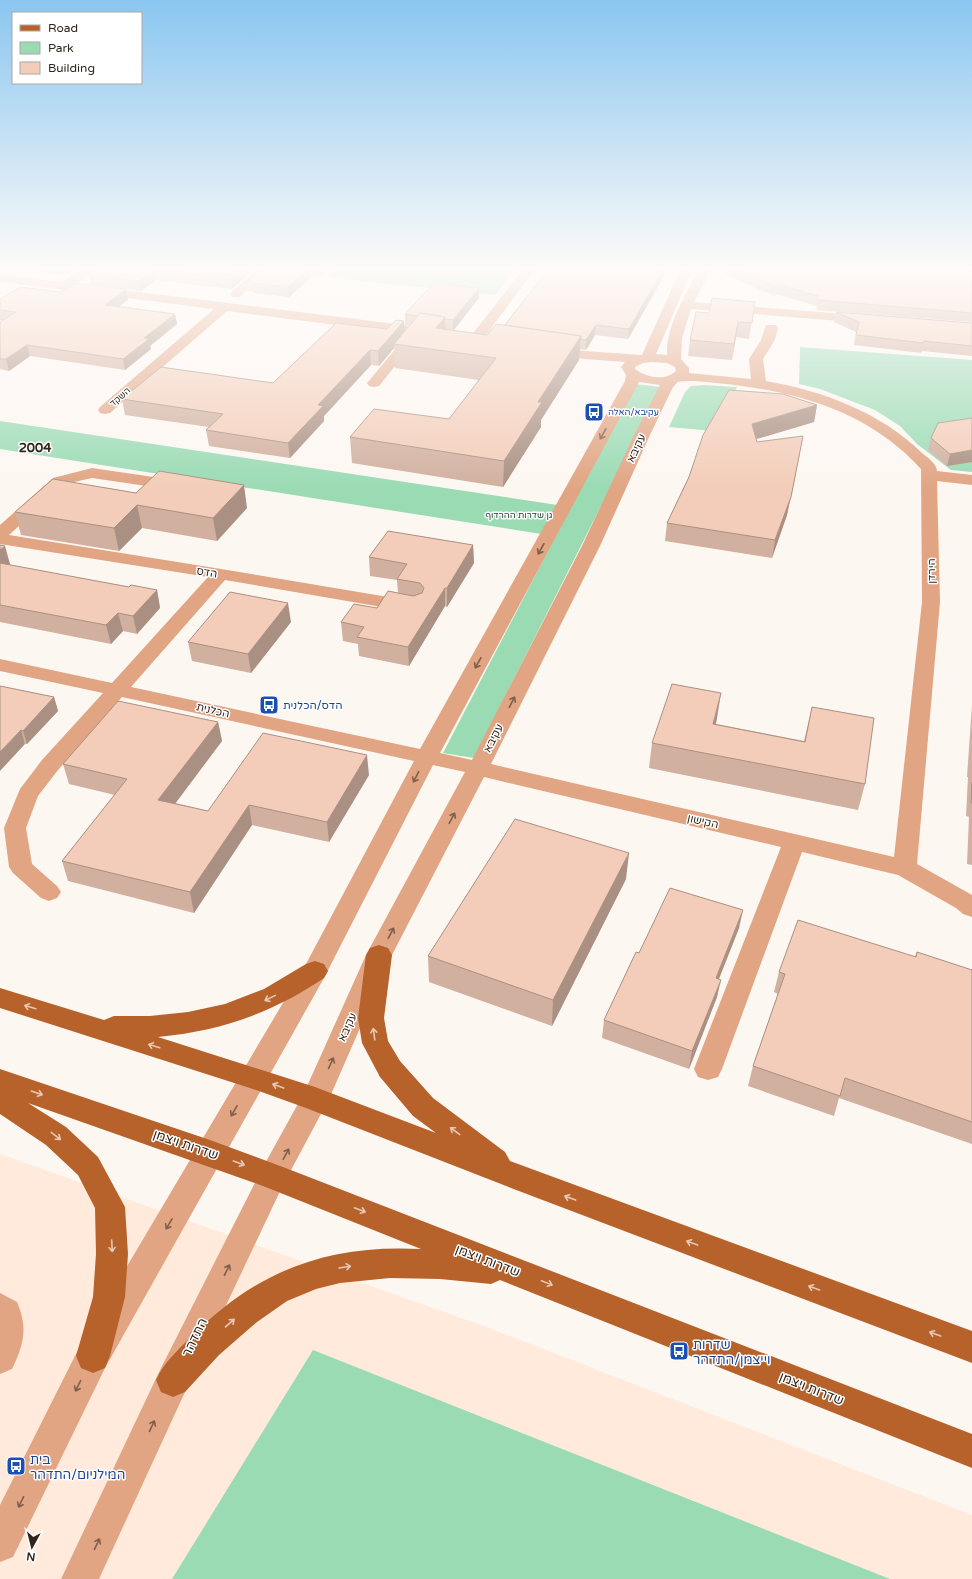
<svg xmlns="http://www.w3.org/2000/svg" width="972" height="1579" viewBox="0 0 972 1579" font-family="'Varela Round','Noto Sans Hebrew',sans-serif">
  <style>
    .industrial { fill: #ffeadb }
    .green { fill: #9adbb4 }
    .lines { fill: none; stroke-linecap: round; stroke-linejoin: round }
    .minor { fill: #e1a583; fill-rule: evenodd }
    .major { fill: #b7622b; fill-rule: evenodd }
    .wall { fill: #d1b09f }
    .shaded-wall { fill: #aa9082 }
    .building { fill: #f3cdb9; stroke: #aa9082 }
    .oneway { stroke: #7f5f4a }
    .oneway2 { stroke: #e6c8b5 }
    .labels { text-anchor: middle; stroke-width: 3; stroke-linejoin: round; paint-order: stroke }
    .far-street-label { font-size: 9px; fill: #2f251b; stroke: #fff }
    .far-transit-label { font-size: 9px; fill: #164399; stroke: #fff; text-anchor: start }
    .far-park-label { font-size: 9px; fill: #0c3a23; stroke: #fff }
    .street-label { font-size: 11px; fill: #2f251b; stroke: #fff }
    .transit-label { font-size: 11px; fill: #164399; stroke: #fff; text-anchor: start }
    .far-district-label { font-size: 13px; font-weight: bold; fill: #2f251b; stroke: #fff }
    .near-street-label { font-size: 13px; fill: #2f251b; stroke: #fff }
    .near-transit-label { font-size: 13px; fill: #164399; stroke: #fff; text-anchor: start }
  </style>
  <rect width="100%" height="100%" fill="#fdf7f2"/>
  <path class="industrial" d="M0 1154 489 1328 972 1515V1579H0Z"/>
  <g class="green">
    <path d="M19 268H76L66 275 18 269Z"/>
    <path d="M336 268H515L496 295 327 277Z"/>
    <path d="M800 347 972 360V472L951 470 917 444 900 426 875 410 820 389 799 384Z"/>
    <path d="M635 384 661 387 474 758 443 753Z"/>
    <path d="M705 385 737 387 713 431 669 427 685 392 691 386Z"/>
    <path d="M0 421 564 506 548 535 0 449Z"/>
    <path d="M313 1350 890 1579H172Z"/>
  </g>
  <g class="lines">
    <g class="minor">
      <path d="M83 268H98L76 284 419 327 424 328 426 331 424 334 420 335 379 386 374 387 369 386 367 383 408 334 227 311 110 413 105 414 100 413 98 410 100 407 214 309 0 282V274L62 282Z"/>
      <path d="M260 268H274L240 297H232L230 294 232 291Z"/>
      <path d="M524 268H536L480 343H470L468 340 470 337Z"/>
      <path d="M681 268H693L656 354 667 355C666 324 686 295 700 268H712L694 302 870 316 871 319 870 322 865 323 691 309 682 338 681 359 689 368V373L751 379 749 359 761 340 766 325H776L778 328 775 340 763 359 766 381C823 391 880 412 922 453 927 457 937 464 937 471L972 475V485L937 481 940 602 917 864 972 895V917L963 914 956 908 898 875 802 852 722 1069 718 1077 708 1080 698 1077 694 1069 781 847 484 777 392 955 329 1099 283 1185 185 1392 99 1579H61L161 1368 263 1167 304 1093 366 955 465 772 433 765 324 978 105 1368 13 1557 0 1562V1505L81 1344 306 964 414 761 122 697 58 770 38 796 26 828 32 864 57 886 61 892 57 898 49 901 41 898 13 873 9 867 4 828 20 789 42 760 103 693 0 671V659L112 683 208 577 0 544V525L53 478 92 468 167 479 173 481 175 484 173 487 167 489 92 478 65 484 9 535 221 569 418 602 420 606 418 610 411 612 225 580 131 687 420 749 625 381 626 375 621 367 625 362 585 359 550 354 545 353 543 350 545 347 550 346 585 351 642 355ZM651 362 667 363 675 367 676 371C665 381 647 378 635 369V367L643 363ZM639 382 660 385 634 435 582 546 472 760 440 753ZM678 382C691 379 713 383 727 384 788 391 851 407 899 448 907 454 914 462 921 469L922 602 894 857 491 764 600 546 650 435 673 387Z"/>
      <path d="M0 1293 17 1302C28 1328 24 1344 12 1369L0 1374Z"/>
    </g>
    <g class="major">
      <path d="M379 945 388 948 392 955 384 1018 388 1041 400 1061 433 1098 505 1152 510 1161 972 1331V1363L511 1188 306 1108 253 1089 0 1008V988L104 1020 114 1016H150L188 1012 225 1004 264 989 306 964 315 961 324 964 328 971 324 978C272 1013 221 1031 158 1037L315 1087 436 1133 413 1116 380 1077 362 1043 358 1018 366 955 370 948Z"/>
      <path d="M0 1069 210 1140 283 1167 972 1434V1468L500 1280 491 1284 440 1279 390 1278 340 1283 316 1289 287 1301 257 1322 219 1355 185 1392 173 1397 161 1392 156 1380C164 1362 179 1349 192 1336 258 1270 328 1244 421 1249L263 1186 28 1103 66 1127 98 1157 125 1207 128 1254 125 1297 110 1356 105 1368 93 1373 81 1368 76 1356 93 1297 96 1254 95 1208 78 1175 46 1145 0 1114Z"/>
    </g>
  </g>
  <g class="wall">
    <path d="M98 268H257L232 289 156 280 141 291 91 284 88 274Z"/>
    <path d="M263 268H329L319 277H312L289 297 253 293V291H249L248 281Z"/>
    <path d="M549 268H668L664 276 628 339 595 335 586 350 580 349 579 360 541 420V427L503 487 352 463 350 437 449 419 479 380 395 368 394 348 379 366 371 365 324 416V421L290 458 209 446 206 430 209 427 125 415 122 399 273 383 405 331 410 325H405V314L479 288V298L454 330 487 335 505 325Z"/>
    <path d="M726 268H972V322L816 310 817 306 776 294 775 296 725 274Z"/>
    <path d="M126 289 128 300 119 306 175 314 177 324 150 346 151 349 125 370 30 356 9 371 0 369V322L3 320H0V299L61 292Z"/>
    <path d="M755 302 749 339 736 337 732 360 688 356 690 340 709 313Z"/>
    <path d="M836 312 972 323V356L922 351 921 353 854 345 856 332 834 322Z"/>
    <path d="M817 405 814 422 756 439 757 442 800 453 787 515 772 558 665 541 667 523 689 477Z"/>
    <path d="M972 418V462L947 466 928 450 931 438Z"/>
    <path d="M136 493 247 508 217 541 142 528 119 551 21 535 15 512Z"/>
    <path d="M0 545 10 564 9 565 129 587 157 590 160 608 137 634 123 631 111 644 0 622Z"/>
    <path d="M473 545 474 563 447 607 445 606 409 666 359 656 358 644 343 641 341 622 377 608 398 593 397 580 370 576 369 557Z"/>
    <path d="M291 622 251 673 192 661 188 642Z"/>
    <path d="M0 686 54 697 58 711 27 744H25Z"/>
    <path d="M972 705V865L967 864 969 817 966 816 968 777H967Z"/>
    <path d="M812 707 865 784 858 810 649 768 652 743 717 718 716 724 804 741Z"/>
    <path d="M218 722 222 741 175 803 208 811 369 775 329 842 252 825 194 913 68 881 62 861 115 795 69 784 63 764Z"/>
    <path d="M626 879 552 1026 429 982 428 956Z"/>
    <path d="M739 928 719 979 717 997 689 1069 602 1038 604 1020 639 953Z"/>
    <path d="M917 952 972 970V1144L839 1098 834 1116 748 1086 753 1066 778 994 774 992 779 972 915 956Z"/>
  </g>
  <g class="shaded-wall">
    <path d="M243 268H257L232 289 231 279Z"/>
    <path d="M309 268H312V277L289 297 288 287Z"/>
    <path d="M318 268H329L319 277Z"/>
    <path d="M664 268H668L664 276 628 339 629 329Z"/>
    <path d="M155 269 156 280 141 291 139 281Z"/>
    <path d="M479 288V298L453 331V320Z"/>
    <path d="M126 289 128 300 107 315 105 305Z"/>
    <path d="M175 314 177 324 150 346 151 349 125 370 123 359 144 338Z"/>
    <path d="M445 317 446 340 436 328Z"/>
    <path d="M404 321 405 335 394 344V348L379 366 378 351Z"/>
    <path d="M738 322 736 337 732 360 734 344Z"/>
    <path d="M596 325 595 335 586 350V340Z"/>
    <path d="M581 336 579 360 541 420V427L503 487 504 461 538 402Z"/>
    <path d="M27 345 30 356 9 371 6 359Z"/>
    <path d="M370 350 371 365 324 416V421L290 458 288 443 318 405Z"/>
    <path d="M817 405 814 422 750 441 752 424Z"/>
    <path d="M803 436 787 515 772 558 775 540Z"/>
    <path d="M972 450V462L947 466 950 454Z"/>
    <path d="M244 485 247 508 217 541 213 518Z"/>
    <path d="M137 505 142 528 119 551 114 528Z"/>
    <path d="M473 545 474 563 447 607V588Z"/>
    <path d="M5 546 10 564 0 573V550Z"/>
    <path d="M445 588V606L409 666 408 647Z"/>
    <path d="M157 590 160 608 137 634 133 616Z"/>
    <path d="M288 603 291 622 251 673 248 654Z"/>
    <path d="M118 613 123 631 111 644 106 625Z"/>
    <path d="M721 693 717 718 709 749 713 724Z"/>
    <path d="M54 697 58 711 27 744 23 731Z"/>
    <path d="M218 722 222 741 163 820 158 800Z"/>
    <path d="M21 730 25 744 0 771V752Z"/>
    <path d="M367 755 369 775 329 842 327 822Z"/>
    <path d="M249 805 252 825 194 913 190 892Z"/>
    <path d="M629 853 626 879 552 1026 553 1000Z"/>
    <path d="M743 910 739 928 712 996 716 978Z"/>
    <path d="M721 980 717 997 689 1069 692 1051Z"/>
  </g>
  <g class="building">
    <path d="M98 268H243L231 279 155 269 139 281 88 274Z"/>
    <path d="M263 268H309L288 287 252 283 253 281H248Z"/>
    <path d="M549 268H664L629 329 596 325 586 340 581 339V336L505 325Z"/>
    <path d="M734 268H972V313L818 300V296L777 284V287Z"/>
    <path d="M75 283 126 289 105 305 175 314 144 338 149 339 123 359 27 345 6 359H0V322L16 312 0 310V299L20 287 61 292Z"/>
    <path d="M434 283 479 288 453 320 445 319V317L420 313 418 316 405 314Z"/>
    <path d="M712 298 755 302 752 323 738 322 734 344 690 340 696 312 709 313Z"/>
    <path d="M836 312 972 323V346L924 341 923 343 856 335 859 322Z"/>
    <path d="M420 313 445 317 436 328 487 335 496 324 581 336 538 402H542L504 461 350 437 374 409 449 419 496 358 394 344Z"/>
    <path d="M396 320 404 321 378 351 370 350 318 405 323 406 288 443 206 430 223 414 122 399 161 367 273 383 336 323 387 329Z"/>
    <path d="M729 390 783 394 817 405 752 424 757 442 803 436 791 497 775 540 667 523 689 477 703 435Z"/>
    <path d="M972 418V450L950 454 931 438 938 423Z"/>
    <path d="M159 471 244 485 213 518 137 505 114 528 15 512 53 479 136 493Z"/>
    <path d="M388 531 473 545 447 588H445L408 647 357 637 364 627 341 622 354 604 377 608 388 591 413 596 422 593 424 588 420 583 397 579 407 564 369 557Z"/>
    <path d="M0 545 5 546 0 550Z"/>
    <path d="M0 563 129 587 131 585 157 590 133 616 118 613 106 625 0 605Z"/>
    <path d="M230 592 288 603 248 654 188 642Z"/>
    <path d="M672 684 721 693 713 724 805 742 812 707 874 718 865 784 652 743Z"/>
    <path d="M0 686 54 697 23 731 21 730 0 752Z"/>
    <path d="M118 701 218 722 158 800 208 811 263 733 367 755 327 822 249 805 190 892 62 861 127 779 63 764Z"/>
    <path d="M972 782V803H971Z"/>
    <path d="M515 819 629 853 553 1000 428 956Z"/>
    <path d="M670 888 743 910 716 978 721 980 692 1051 604 1020 636 952 639 953Z"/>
    <path d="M798 920 916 957 917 952 972 970V1122L845 1078 840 1096 753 1066 785 974 779 972Z"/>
  </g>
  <defs><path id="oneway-shaft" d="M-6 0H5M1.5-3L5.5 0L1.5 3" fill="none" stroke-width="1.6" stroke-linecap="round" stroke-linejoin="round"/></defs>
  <g class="oneway">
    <use href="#oneway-shaft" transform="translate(603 434) rotate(119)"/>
    <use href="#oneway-shaft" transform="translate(541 549) rotate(119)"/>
    <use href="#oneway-shaft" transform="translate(478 663) rotate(119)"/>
    <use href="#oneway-shaft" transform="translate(512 702) rotate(-63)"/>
    <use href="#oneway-shaft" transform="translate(416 777) rotate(117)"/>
    <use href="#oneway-shaft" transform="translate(452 818) rotate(-62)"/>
    <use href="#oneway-shaft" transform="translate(391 933) rotate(-62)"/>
    <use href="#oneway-shaft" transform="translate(331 1063) rotate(-66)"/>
    <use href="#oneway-shaft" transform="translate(234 1111) rotate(120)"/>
    <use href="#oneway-shaft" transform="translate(286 1154) rotate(-62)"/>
    <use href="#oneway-shaft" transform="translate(169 1224) rotate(120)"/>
    <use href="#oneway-shaft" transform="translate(227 1270) rotate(-64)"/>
    <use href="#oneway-shaft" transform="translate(78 1386) rotate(116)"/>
    <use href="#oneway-shaft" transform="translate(152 1426) rotate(-65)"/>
    <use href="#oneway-shaft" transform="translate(21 1502) rotate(116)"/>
    <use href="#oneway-shaft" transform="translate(97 1544) rotate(-65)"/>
  </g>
  <g class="oneway2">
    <use href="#oneway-shaft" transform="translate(270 998) rotate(154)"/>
    <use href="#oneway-shaft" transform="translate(30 1007) rotate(-163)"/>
    <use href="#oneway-shaft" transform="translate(374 1034) rotate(-98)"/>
    <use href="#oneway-shaft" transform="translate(154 1046) rotate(-163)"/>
    <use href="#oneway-shaft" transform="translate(278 1086) rotate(-160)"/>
    <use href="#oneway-shaft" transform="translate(37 1093) rotate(19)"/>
    <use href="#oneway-shaft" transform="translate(455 1131) rotate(-143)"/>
    <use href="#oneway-shaft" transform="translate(56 1136) rotate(38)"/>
    <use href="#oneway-shaft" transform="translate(239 1163) rotate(20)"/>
    <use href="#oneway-shaft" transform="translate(570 1198) rotate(-160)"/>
    <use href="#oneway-shaft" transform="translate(360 1210) rotate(21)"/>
    <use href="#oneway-shaft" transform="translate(692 1243) rotate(-160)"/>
    <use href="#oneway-shaft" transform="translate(112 1246) rotate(87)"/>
    <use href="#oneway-shaft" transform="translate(345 1267) rotate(-9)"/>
    <use href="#oneway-shaft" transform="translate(547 1283) rotate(22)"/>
    <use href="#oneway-shaft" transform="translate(814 1288) rotate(-160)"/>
    <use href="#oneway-shaft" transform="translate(230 1323) rotate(-41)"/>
    <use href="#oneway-shaft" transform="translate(935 1334) rotate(-160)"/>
  </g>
  <linearGradient id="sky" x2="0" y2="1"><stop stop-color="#8ac6f0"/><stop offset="0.55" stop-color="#fefbf9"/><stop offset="1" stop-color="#fefbf9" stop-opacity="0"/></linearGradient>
  <rect width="972" height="489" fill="url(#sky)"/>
  <defs>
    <g id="bus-square" transform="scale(1)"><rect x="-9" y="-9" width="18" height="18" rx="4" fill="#1a4fb4" stroke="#fff"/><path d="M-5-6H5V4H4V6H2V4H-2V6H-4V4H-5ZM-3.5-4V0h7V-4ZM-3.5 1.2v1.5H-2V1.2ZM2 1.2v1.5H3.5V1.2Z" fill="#fff"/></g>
  </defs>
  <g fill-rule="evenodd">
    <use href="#bus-square" x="594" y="412"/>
    <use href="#bus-square" x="269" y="705"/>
    <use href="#bus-square" x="679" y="1351"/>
    <use href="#bus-square" x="16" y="1466"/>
  </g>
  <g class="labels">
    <g class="far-street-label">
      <text transform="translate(120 397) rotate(-41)" y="3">השקד</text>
    </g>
    <g class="far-transit-label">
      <text x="608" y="415">עקיבא/האלה</text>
    </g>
    <g class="far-park-label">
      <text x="519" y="518">גן שדרות ההרדוף</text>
    </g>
    <g class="street-label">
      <text transform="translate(636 448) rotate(-65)" y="4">עקיבא</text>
      <text transform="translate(931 571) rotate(-90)" y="4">הירדן</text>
      <text transform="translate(207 572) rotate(9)" y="4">הדס</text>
      <text transform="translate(213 710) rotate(13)" y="4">הכלנית</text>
      <text transform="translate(493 738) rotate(-63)" y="4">עקיבא</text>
      <text transform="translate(703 821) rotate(13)" y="4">הקישון</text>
      <text transform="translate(347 1027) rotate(-66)" y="4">עקיבא</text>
    </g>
    <g class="transit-label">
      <text x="283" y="709">הדס/הכלנית</text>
    </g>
    <g class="far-district-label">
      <text x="35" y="452">2004</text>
    </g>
    <g class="near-street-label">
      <text transform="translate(186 1144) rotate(19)" y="5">שדרות ויצמן</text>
      <text transform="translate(488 1260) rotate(21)" y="5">שדרות ויצמן</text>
      <text transform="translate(194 1337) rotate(-64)" y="5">התדהר</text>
      <text transform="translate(812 1388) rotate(22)" y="5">שדרות ויצמן</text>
    </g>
    <g class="near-transit-label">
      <text x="693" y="1349">שדרות<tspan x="693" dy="15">וייצמן/התדהר</tspan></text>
      <text x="30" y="1464">בית<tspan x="30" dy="15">המילניום/התדהר</tspan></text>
    </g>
  </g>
  <rect x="12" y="12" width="130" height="72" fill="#ffffff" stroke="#aca8a4"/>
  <rect x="20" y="25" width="20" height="6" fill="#b7622b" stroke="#aca8a4"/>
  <text x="48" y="32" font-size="12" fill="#2f251b">Road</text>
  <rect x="20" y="42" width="20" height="12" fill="#9adbb4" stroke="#aca8a4"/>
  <text x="48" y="52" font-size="12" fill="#2f251b">Park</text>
  <rect x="20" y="62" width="20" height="12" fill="#f3cdb9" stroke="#aca8a4"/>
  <text x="48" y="72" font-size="12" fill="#2f251b">Building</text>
  <g transform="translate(32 1547) rotate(187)" stroke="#ffffff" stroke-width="3" paint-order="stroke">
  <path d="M0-3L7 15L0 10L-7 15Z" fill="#2f251b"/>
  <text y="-6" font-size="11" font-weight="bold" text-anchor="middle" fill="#2f251b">N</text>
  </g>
</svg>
